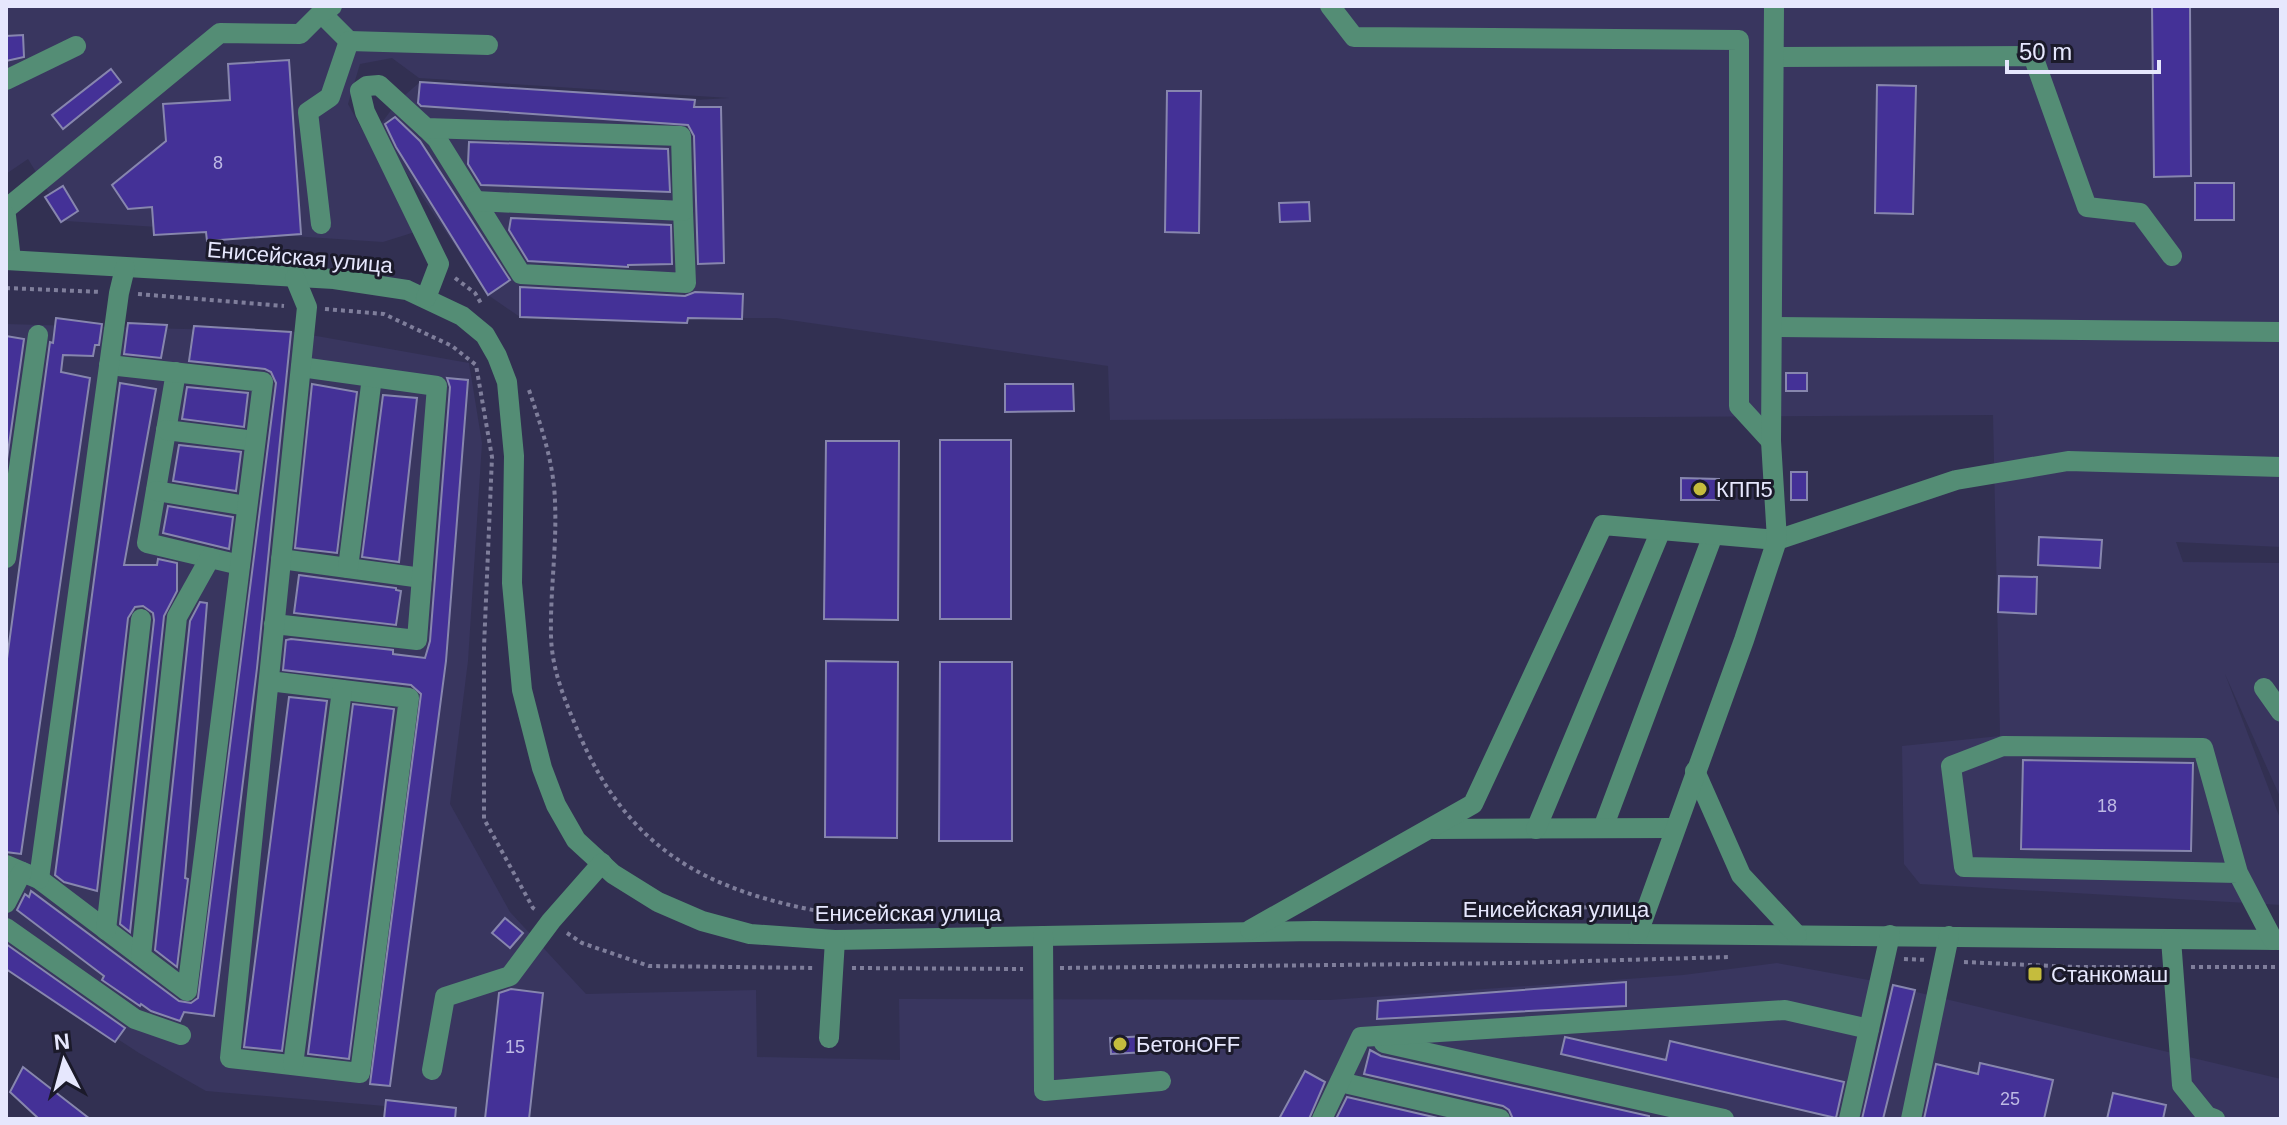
<svg xmlns="http://www.w3.org/2000/svg" width="2287" height="1125" viewBox="0 0 2287 1125" font-family="Arial,sans-serif">
  <style>
    .built { fill: #39365f }
    .building { fill: #443197; stroke: #8786ae; stroke-width: 2 }
    .lines { fill: none; stroke-linecap: round; stroke-linejoin: round }
    .path { stroke: #7f7e9b; stroke-width: 4; stroke-dasharray: 4 4; stroke-linecap: butt }
    .minor { stroke: #548d75; stroke-width: 20 }
    .poi-dot { fill: #c5bc3d; stroke: #1b1a2a; stroke-width: 3 }
    .labels { text-anchor: middle; stroke-width: 6; stroke-linejoin: round; paint-order: stroke }
    .number-label { font-size: 18px; fill: #bebae4 }
    .street-label { font-size: 22px; fill: #e6e7fd; stroke: #1b1a2a }
    .poi-label { font-size: 22px; fill: #e6e7fd; stroke: #1b1a2a; text-anchor: start }
  </style>
  <rect width="100%" height="100%" fill="#323052"/>
  <g class="built">
    <path d="M6 6H2281V547L2176 542 2183 562 2281 563V799L2225 674 2281 821V905L1920 884 1904 864 1902 746 2000 736 1993 415 1110 420 1108 366 776 318H688L687 323 520 317 488 295 377 129 398 101 420 82 695 100 729 98 419 78 392 58 360 64 348 104 418 231 383 242 66 221 28 159 6 174Z"/>
    <path d="M6 324 294 332 469 363 482 443 468 661 450 804 510 912 586 994 756 990 757 1057 900 1060 899 999 1330 1000 1683 975 1777 963 1890 984 1861 1119H384L385 1106 206 1091 139 1053 6 966Z"/>
    <path d="M1891 986 2281 1079V1119H1863Z"/>
  </g>
  <g class="building">
    <path d="M2152 6H2190L2191 176 2154 177Z"/>
    <path d="M23 35 24 57 6 61V36Z"/>
    <path d="M289 60 301 234 207 241 206 232 154 235 152 207 128 209 112 185 166 141 163 104 230 100 228 64Z"/>
    <path d="M111 69 121 82 63 129 52 115Z"/>
    <path d="M420 82 695 100 694 107H721L724 263 698 264 694 136 688 125 421 106 418 103Z"/>
    <path d="M1877 85 1916 86 1913 214 1875 213Z"/>
    <path d="M1167 91H1201L1199 233 1165 232Z"/>
    <path d="M395 117 420 141 510 280 488 295 396 147 385 124Z"/>
    <path d="M469 142 668 149 670 192 481 185 468 164Z"/>
    <rect x="2195" y="183" width="39" height="37"/>
    <path d="M63 186 78 211 61 222 45 197Z"/>
    <path d="M1309 202 1310 221 1280 222 1279 203Z"/>
    <path d="M511 218 671 225 672 264 628 265V267L528 261 509 230Z"/>
    <path d="M520 287 685 296 695 292 743 294 742 319 688 318 687 323 520 317Z"/>
    <path d="M56 318 102 324 99 345H95L93 356 63 355 61 372 90 378 21 854 6 852V666L50 342 53 343Z"/>
    <path d="M128 323 167 325 161 358 124 354Z"/>
    <path d="M194 326 291 332 257 668 214 1016 184 1012 180 1021 151 1011 141 1004 140 1006 102 980 104 976 17 910 25 894 29 897 31 891 179 1001 191 1003 198 998 276 383 271 372 265 369 189 361Z"/>
    <path d="M6 336 24 339 6 466Z"/>
    <rect x="1786" y="373" width="21" height="18"/>
    <path d="M447 378 468 380 446 661 390 1086 370 1084 421 694 411 685 283 670 286 640 291 639 393 650V654L425 658 430 641 450 387Z"/>
    <path d="M120 383 156 389 124 565H157L158 559 177 563V591L164 616 130 932 120 924 154 620 153 613 143 606 135 607 128 618 97 891 64 882 55 875Z"/>
    <path d="M312 384 357 392 337 553 295 548Z"/>
    <path d="M1005 384H1073L1074 411 1005 412Z"/>
    <path d="M187 387 248 393 244 427 182 419Z"/>
    <path d="M383 395 417 398 399 562 362 557Z"/>
    <rect x="940" y="440" width="71" height="179"/>
    <path d="M826 441H899L898 620 824 619Z"/>
    <path d="M179 445 241 452 236 491 173 481Z"/>
    <rect x="1791" y="472" width="16" height="28"/>
    <path d="M1681 478 1719 479V500H1681Z"/>
    <path d="M168 506 233 517 229 549 163 533Z"/>
    <path d="M2039 537 2102 540 2100 568 2038 565Z"/>
    <path d="M299 575 396 588V590L401 591 396 625 294 613Z"/>
    <path d="M1999 576 2037 577 2036 614 1998 612Z"/>
    <path d="M200 602 207 603 185 878 188 879 177 967 155 950 190 621Z"/>
    <path d="M826 661 898 662 897 838 825 837Z"/>
    <path d="M940 662H1012V841H939Z"/>
    <path d="M289 697 327 701 282 1051 244 1047Z"/>
    <path d="M353 704 394 709 349 1059 308 1054Z"/>
    <path d="M2023 760 2193 763 2191 851 2021 849Z"/>
    <path d="M505 918 523 933 510 948 492 933Z"/>
    <path d="M6 944 125 1028 115 1042 6 969Z"/>
    <path d="M1626 982V1006L1377 1019 1378 1001Z"/>
    <path d="M1893 985 1915 990 1883 1119H1862Z"/>
    <path d="M511 989 543 993 529 1119H485L499 993Z"/>
    <path d="M1147 1036V1052L1111 1054 1110 1038Z"/>
    <path d="M1565 1037 1666 1060 1670 1041 1844 1082 1836 1118 1561 1054Z"/>
    <path d="M1370 1050 1381 1056 1649 1116V1119H1513L1509 1110 1503 1106 1364 1074Z"/>
    <path d="M1980 1063 2053 1080 2044 1119H1924L1936 1064 1978 1074Z"/>
    <path d="M23 1067 90 1119H39L10 1092Z"/>
    <path d="M1305 1071 1325 1082 1309 1119H1279Z"/>
    <path d="M2113 1093 2166 1105 2163 1119H2107Z"/>
    <path d="M1347 1097 1442 1119H1336Z"/>
    <path d="M386 1100 456 1108 455 1119H384Z"/>
  </g>
  <g class="lines">
    <g class="path">
      <path d="M455 278 475 293 482 305"/>
      <path d="M6 288 101 292"/>
      <path d="M138 294 284 306"/>
      <path d="M325 309 384 314 452 346 476 365 492 457 484 647V819L533 908 537 911"/>
      <path d="M529 390C541 426 554 463 555 502 557 547 550 591 551 636 552 670 564 698 577 729 633 864 724 897 858 918"/>
      <path d="M1519 911 1630 905"/>
      <path d="M567 933 582 943 649 966 815 968"/>
      <path d="M1904 959 1927 960"/>
      <path d="M1964 962 2075 967H2155"/>
      <path d="M2191 967H2281"/>
      <path d="M852 968 1023 969"/>
      <path d="M1060 968 1515 963 1731 957"/>
    </g>
    <g class="minor">
      <path d="M1330 6 1354 37 1739 40V406L1771 441"/>
      <path d="M321 13 349 41"/>
      <path d="M1775 57 2033 56 2087 207 2140 213 2172 256"/>
      <path d="M6 80 76 46"/>
      <path d="M426 128 437 139 521 274 686 283 683 211"/>
      <path d="M6 209 220 33 300 34 321 13 332 6"/>
      <path d="M6 216 11 260"/>
      <path d="M321 224 308 112 330 97 349 41 488 45"/>
      <path d="M6 260 334 279 407 290 462 316 485 335 497 356 507 382 514 456 512 583 522 690 542 768 556 805 576 840 613 874 658 902 702 921 750 934 835 940 1314 931 2281 940"/>
      <path d="M426 298 439 264 365 112 360 91 367 86 379 85 426 128 681 136 683 211 476 201"/>
      <path d="M1772 327 2281 332"/>
      <path d="M176 372 147 543 240 565"/>
      <path d="M166 430 255 441"/>
      <path d="M156 491 247 506"/>
      <path d="M6 558 38 335"/>
      <path d="M281 559 422 578"/>
      <path d="M348 568 372 377"/>
      <path d="M274 624 417 640 437 386 301 367"/>
      <path d="M269 681 409 698 360 1073 230 1058 307 307 295 278"/>
      <path d="M2264 688 2281 712"/>
      <path d="M1695 771 1741 875 1797 935"/>
      <path d="M1603 828 1713 535"/>
      <path d="M1433 829 1675 828"/>
      <path d="M1536 829 1661 530"/>
      <path d="M6 865 39 879 187 991 263 382 109 365"/>
      <path d="M2238 873 2203 748 2003 746 1951 766 1964 867 2238 873 2273 940"/>
      <path d="M39 879 119 293 125 268"/>
      <path d="M6 903 22 872"/>
      <path d="M6 928 135 1019 181 1035"/>
      <path d="M106 930 141 619"/>
      <path d="M1250 930 1473 804 1603 525 1777 540 1956 480 2068 461 2281 467"/>
      <path d="M1638 933 1744 640 1777 540 1771 441 1774 6"/>
      <path d="M1043 936 1044 1091 1161 1081"/>
      <path d="M2171 939 2182 1085 2207 1116 2215 1119"/>
      <path d="M141 956 177 617 210 558"/>
      <path d="M829 1038 835 940"/>
      <path d="M1384 1043 1724 1119"/>
      <path d="M293 1065 342 690"/>
      <path d="M432 1070 445 997 510 976 551 921 602 863"/>
      <path d="M1340 1082 1500 1119"/>
      <path d="M1322 1119 1361 1037 1785 1010 1869 1029"/>
      <path d="M1849 1119 1890 935"/>
      <path d="M1911 1119 1949 936"/>
    </g>
  </g>
  <g class="poi-dot">
    <circle cx="1700" cy="489" r="8"/>
    <rect x="2027" y="966" width="16" height="16" rx="4"/>
    <circle cx="1120" cy="1044" r="8"/>
  </g>
  <g class="labels">
    <g class="number-label">
      <text x="218" y="169">8</text>
      <text x="2107" y="812">18</text>
      <text x="515" y="1053">15</text>
      <text x="2010" y="1105">25</text>
    </g>
    <g class="street-label">
      <text transform="translate(300 257) rotate(5)" y="8">Енисейская улица</text>
      <text x="1556" y="917">Енисейская улица</text>
      <text x="908" y="921">Енисейская улица</text>
    </g>
    <g class="poi-label">
      <text x="1716" y="497">КПП5</text>
      <text x="2051" y="982">Станкомаш</text>
      <text x="1136" y="1052">БетонOFF</text>
    </g>
  </g>
  <rect width="2287" height="1125" fill="none" stroke="#e6e7fd" stroke-width="16"/>
  <g transform="translate(64 1061) rotate(354)" stroke="#1b1a2a" stroke-width="6" paint-order="stroke">
  <path d="M0-6L14 30L0 20L-14 30Z" fill="#e6e7fd"/>
  <text y="-12" font-size="22" font-weight="bold" text-anchor="middle" fill="#e6e7fd">N</text>
  </g>
  <path d="M2007 60v12h152v-12" fill="none" stroke="#e6e7fd" stroke-width="4"/>
  <text x="2019" y="60" font-size="24" fill="#e6e7fd" stroke="#1b1a2a" stroke-width="6" paint-order="stroke">50 m</text>
</svg>
